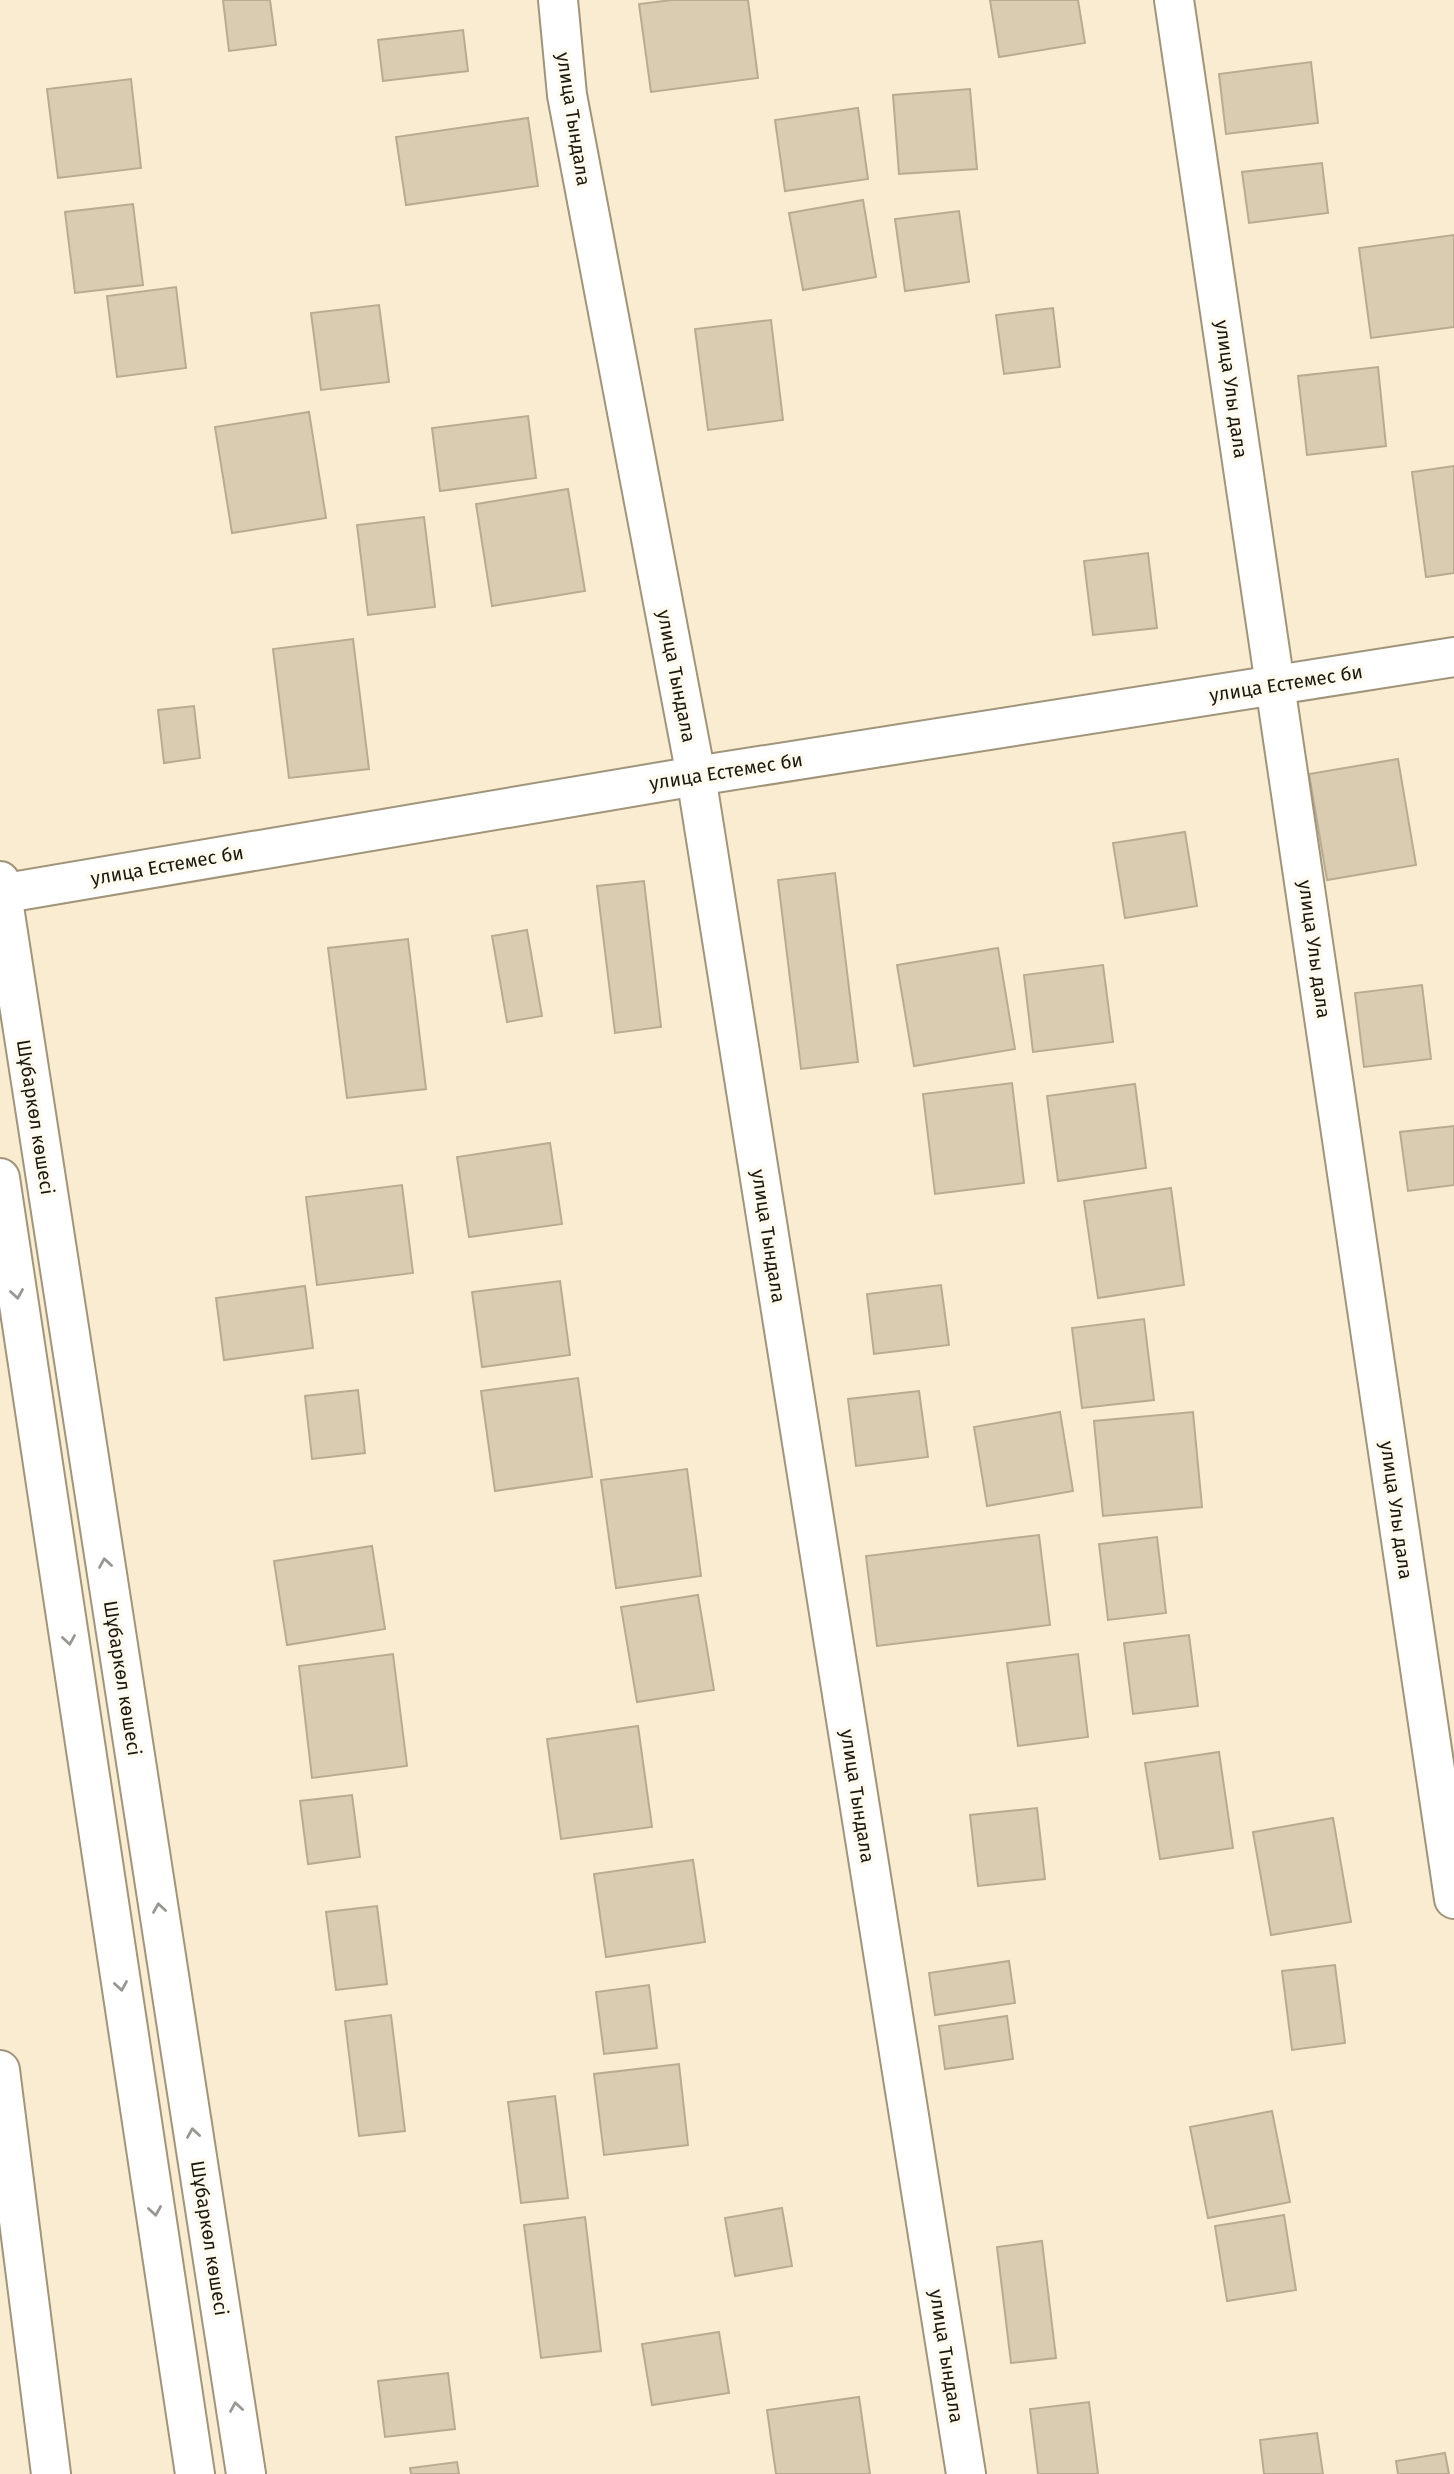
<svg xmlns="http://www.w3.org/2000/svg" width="1454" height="2474" viewBox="0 0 1454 2474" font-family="'Fira Sans',sans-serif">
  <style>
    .building { fill: #d9ccb1; stroke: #b8ab91; stroke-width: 2 }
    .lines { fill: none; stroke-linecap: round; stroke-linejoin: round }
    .minor-casing { stroke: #a0947a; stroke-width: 42 }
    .tertiary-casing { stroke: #a0947a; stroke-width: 42 }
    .minor { stroke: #fff; stroke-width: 38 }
    .tertiary { stroke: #fff; stroke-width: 38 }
    .oneway { stroke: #989792 }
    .labels { text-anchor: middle; stroke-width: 7; stroke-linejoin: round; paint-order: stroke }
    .street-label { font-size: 19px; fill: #1b170d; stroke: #fffaef }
  </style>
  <rect width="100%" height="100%" fill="#f9ecd0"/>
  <g class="building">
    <path d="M223 0H270L276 45 229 51Z"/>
    <path d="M672 0H748L758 78 651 92 639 4Z"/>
    <path d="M990 0H1078L1085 43 999 57Z"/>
    <path d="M463 30 468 71 383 81 378 40Z"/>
    <path d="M1311 62 1318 123 1226 134 1219 74Z"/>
    <path d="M131 79 141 168 58 178 47 89Z"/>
    <path d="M970 89 977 169 899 174 893 95Z"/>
    <path d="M858 108 868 179 785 191 775 120Z"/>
    <path d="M528 118 538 186 406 205 396 137Z"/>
    <path d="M1322 163 1328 213 1249 223 1242 172Z"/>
    <path d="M863 200 876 277 803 290 789 213Z"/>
    <path d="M133 204 143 285 75 293 65 212Z"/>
    <path d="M959 211 969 282 905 291 895 219Z"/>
    <path d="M1454 235V327L1371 338 1359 248Z"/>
    <path d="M176 287 186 368 117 377 107 296Z"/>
    <path d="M379 305 389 382 321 390 311 313Z"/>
    <path d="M1053 308 1060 367 1004 374 996 315Z"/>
    <path d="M771 320 783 420 708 430 695 329Z"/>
    <path d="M1378 367 1386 446 1307 455 1298 376Z"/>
    <path d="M309 412 326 518 232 533 215 427Z"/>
    <path d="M528 416 536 478 440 491 432 428Z"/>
    <path d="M1454 466V573L1426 577 1412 472Z"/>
    <path d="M568 489 585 591 492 606 476 504Z"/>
    <path d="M424 517 435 607 368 615 357 525Z"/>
    <path d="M1148 553 1157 628 1093 635 1084 561Z"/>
    <path d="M353 639 369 769 289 778 273 649Z"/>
    <path d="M194 706 200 758 164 763 158 710Z"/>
    <path d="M1398 759 1416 865 1327 880 1309 774Z"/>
    <path d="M1185 832 1197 906 1125 918 1113 843Z"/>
    <path d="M835 873 858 1062 801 1069 778 880Z"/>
    <path d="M644 881 661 1027 615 1033 597 886Z"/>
    <path d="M527 930 542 1016 507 1022 492 936Z"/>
    <path d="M408 939 426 1089 347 1098 328 948Z"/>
    <path d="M998 948 1015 1049 914 1066 897 965Z"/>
    <path d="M1103 965 1113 1042 1033 1052 1024 975Z"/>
    <path d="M1422 985 1431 1059 1364 1067 1355 993Z"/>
    <path d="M1012 1083 1024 1183 935 1194 923 1094Z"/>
    <path d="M1135 1084 1146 1168 1058 1181 1047 1096Z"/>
    <path d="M1454 1126V1185L1408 1191 1400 1132Z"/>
    <path d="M550 1143 562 1224 469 1237 457 1157Z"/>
    <path d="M402 1185 413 1273 317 1285 306 1197Z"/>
    <path d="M1171 1188 1184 1285 1098 1298 1084 1201Z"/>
    <path d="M560 1281 570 1355 482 1367 472 1292Z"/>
    <path d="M941 1285 949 1345 874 1354 867 1294Z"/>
    <path d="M305 1286 313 1348 224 1360 216 1298Z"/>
    <path d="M1144 1319 1154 1400 1082 1408 1072 1328Z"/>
    <path d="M578 1378 592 1477 495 1491 481 1391Z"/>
    <path d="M358 1390 365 1453 312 1459 305 1396Z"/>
    <path d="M919 1391 928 1457 856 1466 848 1399Z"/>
    <path d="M1060 1412 1073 1491 987 1506 974 1427Z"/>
    <path d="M1193 1412 1202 1507 1103 1516 1094 1421Z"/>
    <path d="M687 1469 701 1576 616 1588 601 1480Z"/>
    <path d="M1039 1535 1050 1625 877 1646 866 1556Z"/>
    <path d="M1157 1537 1166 1613 1108 1620 1099 1544Z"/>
    <path d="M372 1546 385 1629 287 1645 274 1561Z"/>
    <path d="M698 1595 714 1690 637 1702 621 1607Z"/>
    <path d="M1189 1635 1198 1706 1133 1714 1124 1643Z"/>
    <path d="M393 1654 407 1766 312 1778 299 1666Z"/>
    <path d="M1078 1654 1088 1737 1018 1746 1007 1663Z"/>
    <path d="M638 1726 652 1827 561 1839 547 1739Z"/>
    <path d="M1219 1752 1233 1848 1160 1859 1145 1763Z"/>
    <path d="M352 1795 360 1857 308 1864 300 1801Z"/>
    <path d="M1037 1808 1045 1879 978 1886 970 1815Z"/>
    <path d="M1333 1818 1351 1922 1271 1935 1253 1832Z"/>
    <path d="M693 1860 705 1942 606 1957 594 1874Z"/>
    <path d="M377 1906 387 1984 336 1990 326 1912Z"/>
    <path d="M1009 1961 1015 2003 935 2015 929 1973Z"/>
    <path d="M1335 1965 1345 2043 1292 2050 1282 1971Z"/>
    <path d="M649 1985 657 2048 604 2054 596 1992Z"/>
    <path d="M391 2015 405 2131 359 2136 345 2021Z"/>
    <path d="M1007 2016 1013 2059 945 2069 939 2026Z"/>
    <path d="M679 2064 688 2145 604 2155 594 2074Z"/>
    <path d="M555 2096 568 2198 521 2203 508 2102Z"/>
    <path d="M1272 2111 1290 2202 1208 2218 1190 2127Z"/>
    <path d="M782 2208 792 2266 735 2276 725 2218Z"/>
    <path d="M1284 2215 1296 2290 1227 2301 1215 2226Z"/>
    <path d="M585 2217 601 2351 541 2358 524 2225Z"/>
    <path d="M1042 2241 1056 2358 1011 2363 997 2247Z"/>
    <path d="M719 2332 729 2393 652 2405 642 2344Z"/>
    <path d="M448 2373 455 2429 385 2437 378 2381Z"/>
    <path d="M859 2397 870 2474H776L767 2410Z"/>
    <path d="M1089 2402 1098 2474H1038L1030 2409Z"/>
    <path d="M1317 2433 1323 2474H1264L1260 2440Z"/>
    <path d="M1445 2453 1449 2474H1398L1396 2461Z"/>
    <path d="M457 2462 459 2474H411L410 2468Z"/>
  </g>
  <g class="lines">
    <g class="minor-casing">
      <g id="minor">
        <path d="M558 0 567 95 696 776 966 2474"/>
        <path d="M1174 0 1454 1899"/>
        <path d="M0 894 696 776 1454 657"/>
        <path d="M0 2070 51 2474"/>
      </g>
    </g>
    <g class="tertiary-casing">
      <g id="tertiary">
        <path d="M0 881 246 2474"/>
        <path d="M0 1178 195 2474"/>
      </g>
    </g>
    <use href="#minor" class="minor"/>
    <use href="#tertiary" class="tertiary"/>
  </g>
  <defs><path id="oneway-chevron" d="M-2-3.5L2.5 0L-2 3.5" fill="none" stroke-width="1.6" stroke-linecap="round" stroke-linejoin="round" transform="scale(1.75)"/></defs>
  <g class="oneway">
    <use href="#oneway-chevron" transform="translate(17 1294) rotate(81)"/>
    <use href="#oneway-chevron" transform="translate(105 1563) rotate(-99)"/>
    <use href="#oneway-chevron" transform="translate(69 1640) rotate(81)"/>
    <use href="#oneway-chevron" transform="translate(159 1908) rotate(-99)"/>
    <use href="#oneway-chevron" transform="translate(121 1986) rotate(81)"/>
    <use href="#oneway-chevron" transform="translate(193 2133) rotate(-99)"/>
    <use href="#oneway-chevron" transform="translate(155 2211) rotate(81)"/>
    <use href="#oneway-chevron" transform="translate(236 2407) rotate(-99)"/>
  </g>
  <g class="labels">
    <g class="street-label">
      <text transform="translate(574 119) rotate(81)" y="7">улица Тындала</text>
      <text transform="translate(1232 389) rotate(82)" y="7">улица Улы дала</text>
      <text transform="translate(677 676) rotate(79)" y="7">улица Тындала</text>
      <text transform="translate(1286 683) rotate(-9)" y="7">улица Естемес би</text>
      <text transform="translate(726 771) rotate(-9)" y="7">улица Естемес би</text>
      <text transform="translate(167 865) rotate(-10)" y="7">улица Естемес би</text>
      <text transform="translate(1315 949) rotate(82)" y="7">улица Улы дала</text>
      <text transform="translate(36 1117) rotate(81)" y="7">Шұбаркөл көшесі</text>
      <text transform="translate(769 1236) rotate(81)" y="7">улица Тындала</text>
      <text transform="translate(1397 1510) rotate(82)" y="7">улица Улы дала</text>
      <text transform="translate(123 1678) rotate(81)" y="7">Шұбаркөл көшесі</text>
      <text transform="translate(858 1796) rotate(81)" y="7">улица Тындала</text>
      <text transform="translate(210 2238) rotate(81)" y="7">Шұбаркөл көшесі</text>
      <text transform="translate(947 2356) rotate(81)" y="7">улица Тындала</text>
    </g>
  </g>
</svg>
